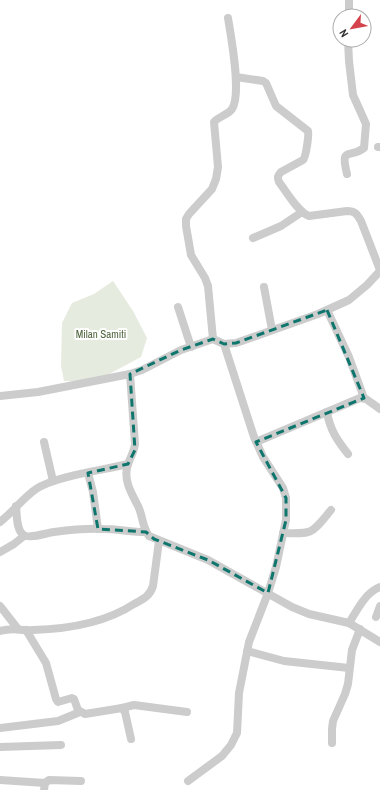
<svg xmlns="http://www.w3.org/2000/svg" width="380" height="790" viewBox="0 0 380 790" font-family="'Archivo Narrow',sans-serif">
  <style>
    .green { fill: #e5ebde }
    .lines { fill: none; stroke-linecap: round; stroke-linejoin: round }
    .minor { stroke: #ccc; stroke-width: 8 }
    .marked { fill: none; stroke: #0f766e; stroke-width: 3; stroke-dasharray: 8 5; stroke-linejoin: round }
    .labels { text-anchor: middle; stroke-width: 4; stroke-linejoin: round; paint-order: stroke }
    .park-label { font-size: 11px; fill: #526641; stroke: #fff }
  </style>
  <rect width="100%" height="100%" fill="#fff"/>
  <path class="green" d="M113 281 133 311 147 338 141 357 96 381H64L61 366 62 323 72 303 94 294Z"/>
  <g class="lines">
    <g class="minor">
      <path d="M349 16V0"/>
      <path d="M236 77 263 81 266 83 276 106 308 131C309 135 306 157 303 160L281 172C278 175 277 177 279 182 286 191 298 212 309 216L347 211C355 211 357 214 361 221L380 270"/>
      <path d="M378 147H380"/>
      <path d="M347 174C340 146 349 159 364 148L366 124 353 95 349 61 348 40"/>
      <path d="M253 238 281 226 302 212"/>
      <path d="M264 287 272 330"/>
      <path d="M178 307 191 347"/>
      <path d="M327 310 349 357 364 398"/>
      <path d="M213 339 208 286 205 278 191 255 186 226V219L189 214 212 189 216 179 218 167 214 122C219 116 228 115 232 109 242 94 231 37 228 18"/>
      <path d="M130 374 135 444C134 453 129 459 127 468 124 482 132 494 138 506 143 516 142 527 149 536L208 560 292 607 309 614 349 623 380 642"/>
      <path d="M0 396 38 392 130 374 142 370 181 350 213 339 224 344 236 343 318 314 349 300 367 285 380 271"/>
      <path d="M327 412C330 430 337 440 348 454"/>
      <path d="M44 442 53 481"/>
      <path d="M256 442 360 398 366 399 380 409"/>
      <path d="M88 473 93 492 98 529"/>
      <path d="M16 506C17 514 16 531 24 535 29 539 46 533 54 532 69 530 87 528 103 529 117 529 131 532 146 532"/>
      <path d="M0 522C13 512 23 498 36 489 55 476 104 470 128 464"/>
      <path d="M283 533C314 534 311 534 331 510"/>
      <path d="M0 552 14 544 24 536"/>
      <path d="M0 606 18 629"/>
      <path d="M376 617 380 606"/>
      <path d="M349 623C358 609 365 593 380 587"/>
      <path d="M26 630 46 663 56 699 58 702 72 698 74 699 78 710 85 714 122 708 125 712 131 739"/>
      <path d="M0 631C14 627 20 631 33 630 68 629 105 623 134 604 143 599 150 596 153 586L159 541"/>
      <path d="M247 651 284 661 349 668"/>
      <path d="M122 708 134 705 187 712"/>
      <path d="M0 728 58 721 80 712"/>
      <path d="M332 743V729L333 721 345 694 348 684 352 650 360 629"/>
      <path d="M0 747 61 745"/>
      <path d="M0 780 45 783"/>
      <path d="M188 781 222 756 231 745 237 733 239 693 249 642 268 593 276 567 286 520V498L283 488 263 457 254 437 224 344"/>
      <path d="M44 790 45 783 49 780 81 781"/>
    </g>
  </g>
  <path class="marked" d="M327 310 364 398 256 442 286 498V520L268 593 208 560 154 539 146 532 98 529 88 473 128 464 135 450 130 374 181 350 213 339 224 344 236 343Z"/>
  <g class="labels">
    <g class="park-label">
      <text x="101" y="338">Milan Samiti</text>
    </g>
  </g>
  <g transform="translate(352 28) rotate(238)"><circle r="19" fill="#ffffff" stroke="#acacac"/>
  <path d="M0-3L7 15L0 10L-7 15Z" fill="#d4434c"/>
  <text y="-6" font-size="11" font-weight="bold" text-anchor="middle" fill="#2f2f2f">N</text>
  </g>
</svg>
